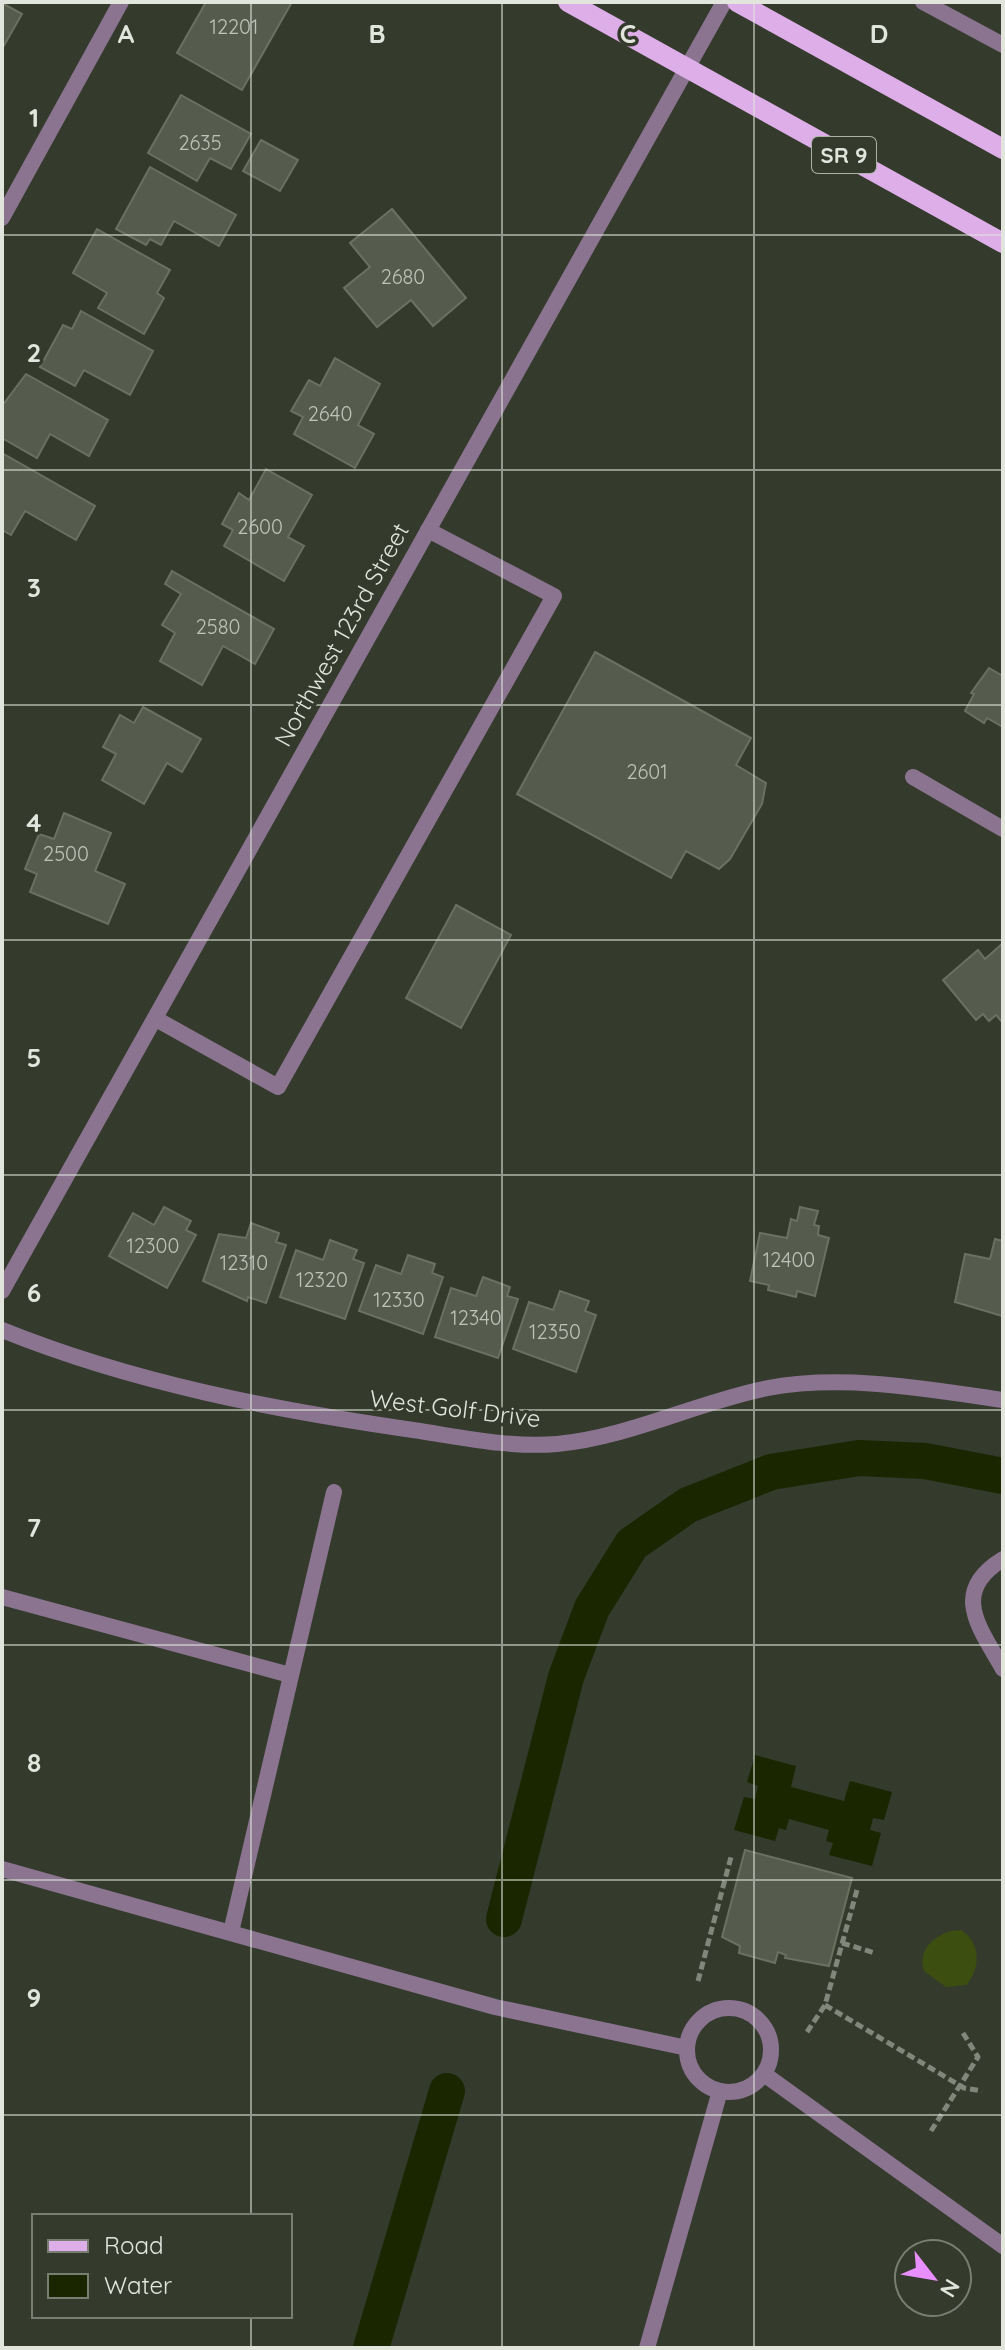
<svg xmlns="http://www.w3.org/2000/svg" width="1005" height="2350" viewBox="0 0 1005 2350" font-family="Quicksand,sans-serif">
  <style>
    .green { fill: #3c4e10 }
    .water { fill: #1a2600 }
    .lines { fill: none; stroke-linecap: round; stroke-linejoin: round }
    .canal { stroke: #1a2600; stroke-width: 36 }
    .building { fill: #565c4d; stroke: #6b7161; stroke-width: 2 }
    .path { stroke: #82877c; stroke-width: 5; stroke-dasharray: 8 4; stroke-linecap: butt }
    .service { stroke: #8a7490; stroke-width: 16 }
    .minor { stroke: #8a7490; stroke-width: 16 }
    .primary { stroke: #ddaee8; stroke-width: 20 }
    .grid { fill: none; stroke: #e1e5dc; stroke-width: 2; stroke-opacity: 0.55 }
    .labels { text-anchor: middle; stroke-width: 7; stroke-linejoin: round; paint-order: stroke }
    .number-label { font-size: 20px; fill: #bec3b8 }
    .shield { fill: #343a2c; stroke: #adb2a7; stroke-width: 2 }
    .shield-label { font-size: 22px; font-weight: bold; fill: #e1e5dc }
    .street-label { font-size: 24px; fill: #e1e5dc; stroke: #343a2c }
    .grid-label { font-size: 26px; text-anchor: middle; font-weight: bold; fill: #e1e5dc; stroke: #343a2c; stroke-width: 7; stroke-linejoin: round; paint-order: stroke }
  </style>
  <rect width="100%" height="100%" fill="#343a2c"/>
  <path class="green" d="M961 1930C981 1942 981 1969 966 1985L946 1987 924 1971C916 1948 939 1930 961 1930Z"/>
  <path class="water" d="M755 1755 796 1766 791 1787 844 1801 850 1781 892 1792 884 1820 873 1818 870 1830 881 1833 872 1866 829 1855 833 1843 826 1841 829 1830 789 1819 786 1830 779 1828 775 1841 734 1830 744 1797 755 1799 758 1786 747 1782Z"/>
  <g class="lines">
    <g class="canal">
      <path d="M504 1919 566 1677 592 1608 632 1544 688 1505 771 1472 859 1458 925 1461 1003 1476"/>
      <path d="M371 2348 447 2091"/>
    </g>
  </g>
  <g class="building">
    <path d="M206 2H292L242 90 177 53Z"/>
    <path d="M2 3 22 14 2 49Z"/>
    <path d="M181 95 251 134 231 169 210 158 197 181 148 153Z"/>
    <path d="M261 140 298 160 280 191 243 171Z"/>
    <path d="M150 167 236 215 219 246 174 221 161 245 150 239 146 245 116 229Z"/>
    <path d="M392 209 466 298 433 326 411 300 377 327 344 288 370 267 350 243Z"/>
    <path d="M97 229 170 270 157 293 164 298 144 334 98 308 107 293 73 273Z"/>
    <path d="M81 311 153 351 130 395 84 370 75 386 40 367 63 325 72 329Z"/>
    <path d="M335 358 380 384 358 425 374 434 355 468 294 434 303 417 291 411 309 380 320 386Z"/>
    <path d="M26 374 108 420 89 456 50 434 37 458 2 438V406Z"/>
    <path d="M2 453 95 506 76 540 25 511 11 535 2 530Z"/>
    <path d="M266 469 312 495 288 537 304 546 284 581 224 546 233 530 222 524 239 493 249 500Z"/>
    <path d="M172 571 274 629 255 664 223 646 202 685 160 661 175 633 162 625 181 594 165 584Z"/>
    <path d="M595 652 751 738 736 765 766 783 762 804 730 859 719 869 686 851 671 878 517 794Z"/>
    <path d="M989 668 1003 676V727L987 718 984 723 965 711 974 694 971 693Z"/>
    <path d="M143 707 201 739 182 772 167 763 144 804 102 780 116 754 103 747 120 715 134 723Z"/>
    <path d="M64 813 111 833 95 871 125 884 108 924 30 892 37 874 25 869 39 834 54 839Z"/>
    <path d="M456 905 511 935 461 1028 406 998Z"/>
    <path d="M1003 943V1023L996 1015 989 1021 983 1014 976 1020 943 980 978 950 985 959Z"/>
    <path d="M164 1207 191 1221 186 1230 196 1235 167 1288 109 1256 133 1213 154 1225Z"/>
    <path d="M800 1207 818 1211 814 1225 819 1226 818 1235 829 1238 815 1296 797 1291 796 1297 768 1290 769 1285 750 1281 760 1233 787 1238 791 1219 797 1221Z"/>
    <path d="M251 1223 279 1233 276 1242 286 1245 266 1303 248 1297 247 1301 203 1281 219 1234 246 1238Z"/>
    <path d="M995 1239 1003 1241 1002 1316 955 1302 965 1254 990 1259Z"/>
    <path d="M330 1240 357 1250 353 1259 364 1263 345 1319 280 1297 296 1250 323 1260Z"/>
    <path d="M408 1255 435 1264 432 1273 443 1277 423 1334 359 1311 376 1265 401 1274Z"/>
    <path d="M483 1277 510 1287 507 1296 518 1299 498 1358 435 1337 451 1288 476 1296Z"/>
    <path d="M560 1291 589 1301 585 1311 596 1315 576 1372 513 1349 529 1302 553 1310Z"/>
    <path d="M745 1850 852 1878 829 1966 785 1958 786 1955 778 1952 775 1963 739 1953 740 1946 722 1937Z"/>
  </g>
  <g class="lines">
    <g class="path">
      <path d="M842 1943 875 1953"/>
      <path d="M698 1981 731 1857"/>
      <path d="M825 2005 964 2088 982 2091"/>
      <path d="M807 2032 825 2005 857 1890"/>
      <path d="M931 2131 978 2057 963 2033"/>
    </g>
    <g class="service">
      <path d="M923 2 1003 45"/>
      <path d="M913 777 1003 829"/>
      <path d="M156 1019 278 1087 554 596 428 530"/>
    </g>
    <g class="minor">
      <path d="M2 218 121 2"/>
      <path d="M2 1291 724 2"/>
      <path d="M2 1330C133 1383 274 1410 413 1430 461 1437 509 1448 557 1444 630 1437 697 1402 768 1388 844 1374 927 1389 1003 1400"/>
      <path d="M1003 1559C949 1592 980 1628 1003 1669"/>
      <path d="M2 1597 290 1675"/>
      <path d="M2 1869 495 2007 687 2048"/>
      <path d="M231 1932 334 1492"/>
      <circle cx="729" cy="2050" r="42"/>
      <path d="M764 2074 1003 2246"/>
      <path d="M647 2348 720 2091"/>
    </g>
    <g class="primary">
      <path d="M568 2 1003 243"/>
      <path d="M737 2 1003 149"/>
    </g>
  </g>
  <path class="grid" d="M251 2V2216M502 2V2348M754 2V2348M2 235H1003M2 470H1003M2 705H1003M2 940H1003M2 1175H1003M2 1410H1003M2 1645H1003M2 1880H1003M2 2115H1003M251 2316V2348"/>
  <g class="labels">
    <g class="number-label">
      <text x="234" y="34">12201</text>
      <text x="200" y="150">2635</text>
      <text x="403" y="284">2680</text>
      <text x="330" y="421">2640</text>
      <text x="260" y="534">2600</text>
      <text x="218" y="634">2580</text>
      <text x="647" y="779">2601</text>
      <text x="66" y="861">2500</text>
      <text x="153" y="1253">12300</text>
      <text x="789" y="1267">12400</text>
      <text x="244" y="1270">12310</text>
      <text x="322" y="1287">12320</text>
      <text x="399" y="1307">12330</text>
      <text x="476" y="1325">12340</text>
      <text x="555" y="1339">12350</text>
    </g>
    <rect class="shield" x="812" y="137" width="64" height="36" rx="6"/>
    <g class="shield-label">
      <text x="844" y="163">SR 9</text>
    </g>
    <g class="street-label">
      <text transform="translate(342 635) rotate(-61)" y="8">Northwest 123rd Street</text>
      <text transform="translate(455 1409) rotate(7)" y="8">West Golf Drive</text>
    </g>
  </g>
  <g class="grid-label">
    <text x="126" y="43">A</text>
    <text x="377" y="43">B</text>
    <text x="628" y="43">C</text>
    <text x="879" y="43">D</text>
    <text x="34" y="127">1</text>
    <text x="34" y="362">2</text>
    <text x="34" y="597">3</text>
    <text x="34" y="832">4</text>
    <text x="34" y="1067">5</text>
    <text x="34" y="1302">6</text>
    <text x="34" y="1537">7</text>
    <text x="34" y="1772">8</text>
    <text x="34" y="2007">9</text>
  </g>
  <rect width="1005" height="2350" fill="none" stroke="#e1e5dc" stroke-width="8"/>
  <rect x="32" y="2214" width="260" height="104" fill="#343a2c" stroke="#797e72" stroke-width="2"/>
  <rect x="48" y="2240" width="40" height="12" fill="#ddaee8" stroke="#797e72" stroke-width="2"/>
  <text x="104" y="2254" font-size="24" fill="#e1e5dc">Road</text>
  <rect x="48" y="2274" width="40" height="24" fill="#1a2600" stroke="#797e72" stroke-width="2"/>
  <text x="104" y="2294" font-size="24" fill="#e1e5dc">Water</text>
  <g transform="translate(933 2278) rotate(121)"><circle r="38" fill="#343a2c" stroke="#797e72" stroke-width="2"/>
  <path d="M0-6L14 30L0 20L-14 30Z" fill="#e98efe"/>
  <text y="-12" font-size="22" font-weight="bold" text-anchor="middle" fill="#e1e5dc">N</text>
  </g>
</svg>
